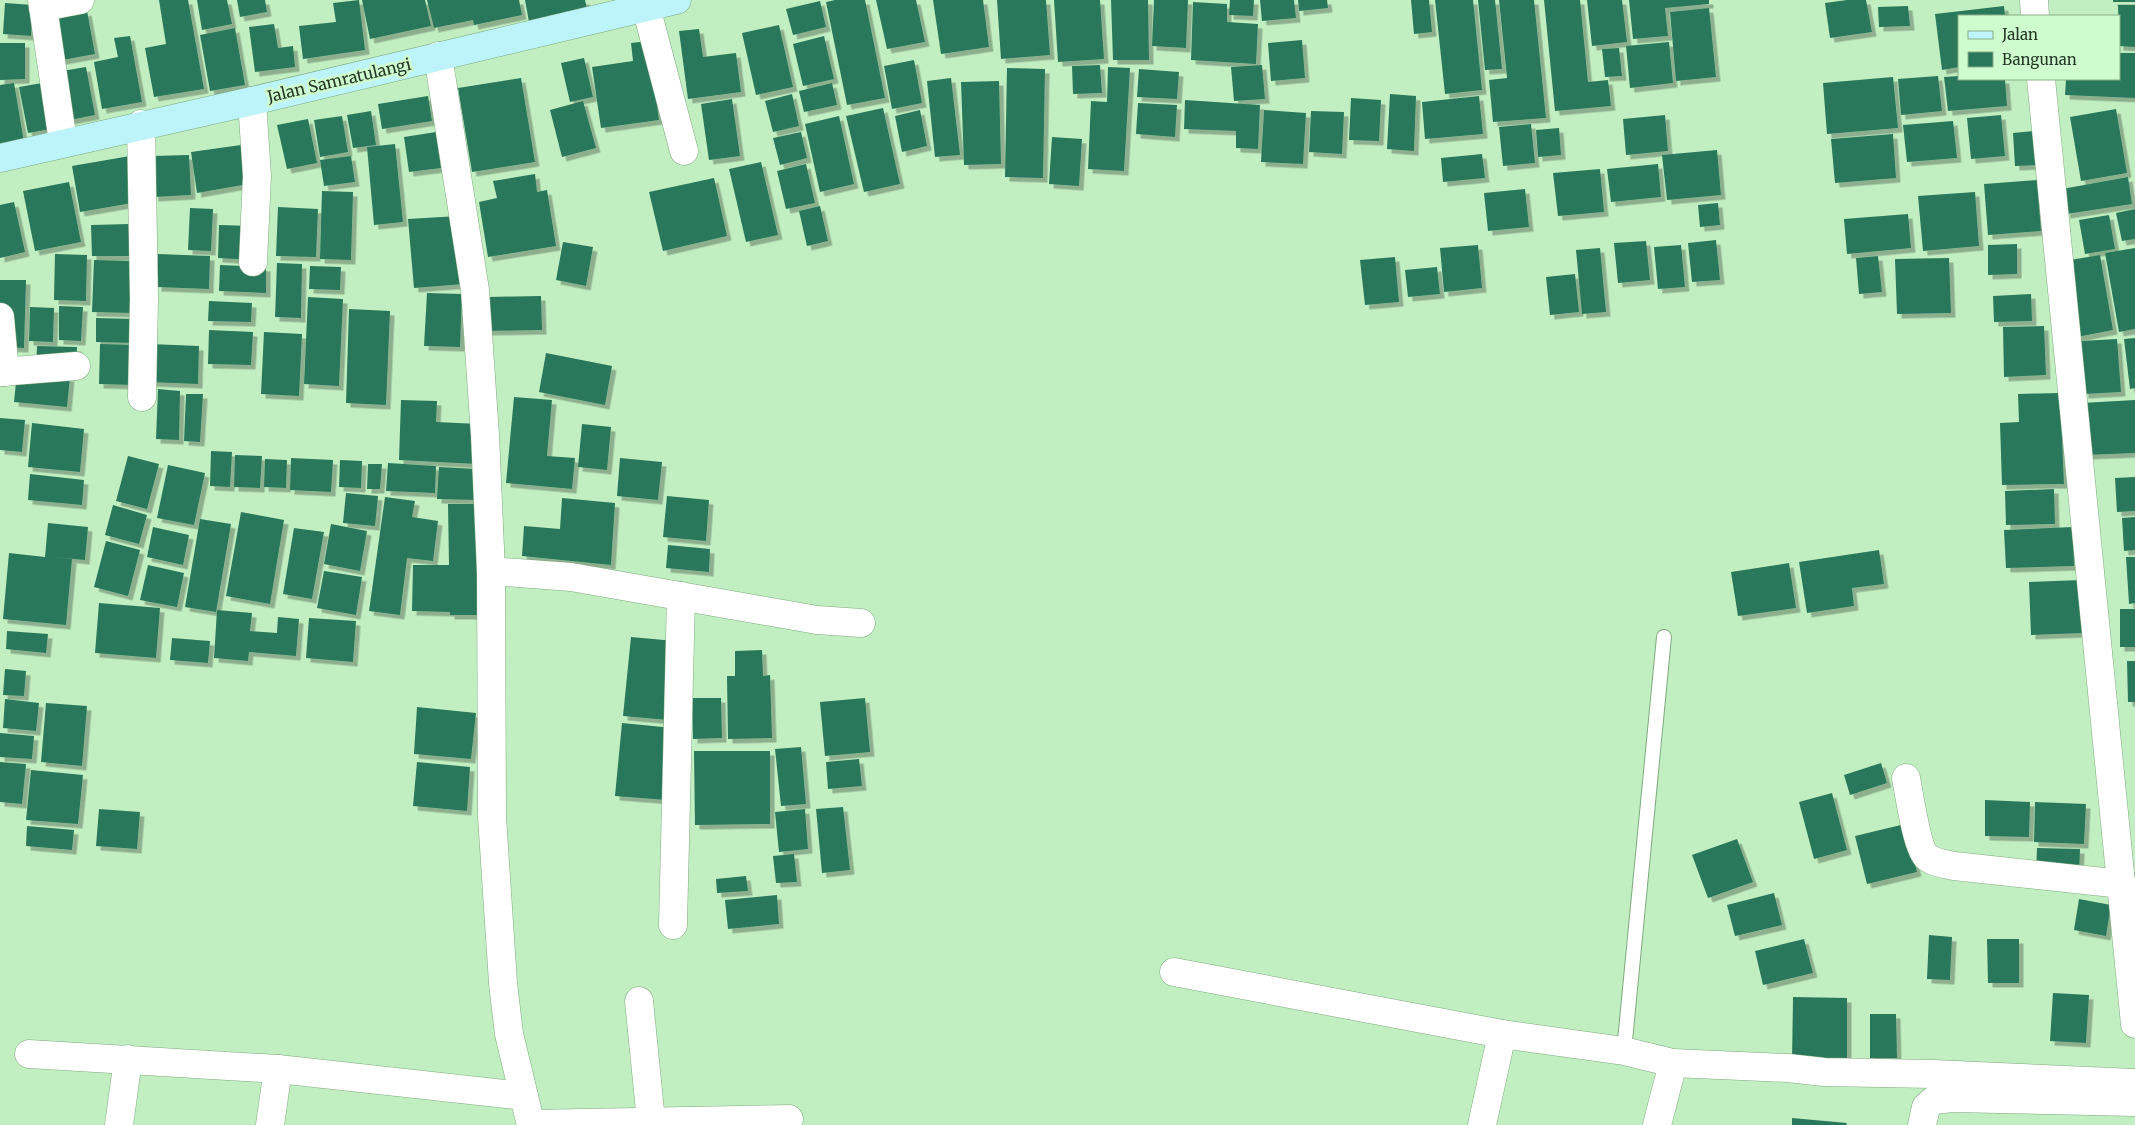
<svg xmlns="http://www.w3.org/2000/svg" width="2135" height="1125" viewBox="0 0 2135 1125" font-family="Merriweather,serif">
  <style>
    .building { fill: #2a785b; filter: url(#shadow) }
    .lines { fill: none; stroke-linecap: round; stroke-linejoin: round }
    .service-casing { stroke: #7ea97e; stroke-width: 16 }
    .minor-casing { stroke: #7ea97e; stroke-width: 29 }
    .tertiary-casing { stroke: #7ea97e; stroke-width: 29 }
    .secondary-casing { stroke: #7ea97e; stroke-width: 29 }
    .service { stroke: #fff; stroke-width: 14 }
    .minor { stroke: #fff; stroke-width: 28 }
    .tertiary { stroke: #fff; stroke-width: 28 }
    .secondary { stroke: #bcf4f9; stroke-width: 28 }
    .labels { text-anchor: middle; stroke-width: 5; stroke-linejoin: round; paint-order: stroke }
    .street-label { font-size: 16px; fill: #253725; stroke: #cffcce }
  </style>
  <defs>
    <filter id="shadow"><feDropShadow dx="4.5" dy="4.5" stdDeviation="0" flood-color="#0004"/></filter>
  </defs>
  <rect width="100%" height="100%" fill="#c2efc1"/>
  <g class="building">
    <path d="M159 0H188L204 89 154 97 145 48 166 44Z"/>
    <path d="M197 0H227L232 24 202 30Z"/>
    <path d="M237 0H265L267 12 240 17Z"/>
    <path d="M359 0 365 50 303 59 299 26 336 22 333 3Z"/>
    <path d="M362 0H425L431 26 370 39Z"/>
    <path d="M427 0H519L522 15 474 25 473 20 434 28Z"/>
    <path d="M525 0H585L587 10 529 22Z"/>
    <path d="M835 0H865L885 98 847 105 826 2Z"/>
    <path d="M876 0H916L925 42 887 49Z"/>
    <path d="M933 0H983L989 47 941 54Z"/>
    <path d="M997 0H1046L1050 55 1001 59Z"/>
    <path d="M1054 0H1100L1104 59 1058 62Z"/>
    <path d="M1111 0H1148L1149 60H1113Z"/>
    <path d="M1154 0H1188L1186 48 1152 46Z"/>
    <path d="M1230 0H1254L1253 16 1229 15Z"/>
    <path d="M1260 0H1294L1296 18 1262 21Z"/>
    <path d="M1298 0H1327L1328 8 1299 11Z"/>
    <path d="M1411 0H1429L1432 32 1414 34Z"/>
    <path d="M1435 0H1473L1482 90 1445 94Z"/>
    <path d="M1478 0H1495L1502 69 1485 70Z"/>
    <path d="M1499 0H1534L1546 118 1493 122 1489 80 1507 78Z"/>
    <path d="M1544 0H1580L1588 82 1608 80 1611 106 1555 111Z"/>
    <path d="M1587 0H1622L1627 42 1592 46Z"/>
    <path d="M1629 0H1709V4L1665 8 1668 36 1633 39Z"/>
    <path d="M1847 0H1866L1872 32 1830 38 1825 3Z"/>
    <rect x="2113" y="0" width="22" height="2"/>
    <path d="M820 1 826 27 793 35 786 9Z"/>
    <path d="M1193 2 1227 4V22L1258 24 1256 64 1191 60Z"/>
    <path d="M5 3 33 5 31 36 3 34Z"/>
    <path d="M2118 5H2135V47L2119 46Z"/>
    <path d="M1908 6 1910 26 1879 27 1878 7Z"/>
    <path d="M2004 6 2005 16H1959V67L1942 70 1935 14Z"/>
    <path d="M1709 8 1716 77 1676 81 1670 12Z"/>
    <path d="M87 11 95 54 57 61 49 18Z"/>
    <path d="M274 24 278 48 293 46 295 67 255 72 249 27Z"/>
    <path d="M779 25 793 87 756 95 742 33Z"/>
    <path d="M235 28 245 85 210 91 200 35Z"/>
    <path d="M699 29 703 57 736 53 741 92 688 99 679 31Z"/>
    <path d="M130 36 142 102 102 109 94 62 118 57 114 38Z"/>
    <path d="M824 36 834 79 803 86 793 44Z"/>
    <path d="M1302 40 1305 78 1271 81 1268 43Z"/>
    <path d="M648 41 659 120 601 128 592 67 633 61 631 43Z"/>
    <path d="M1669 42 1673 83 1630 88 1626 46Z"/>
    <path d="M0 43H25V79L0 80Z"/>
    <path d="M1619 48 1622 76 1605 77 1602 49Z"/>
    <path d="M2119 53H2135V98L2065 95 2066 79H2119Z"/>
    <path d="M584 58 593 97 570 102 561 63Z"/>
    <path d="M914 60 922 103 892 109 884 66Z"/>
    <path d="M1100 65 1102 93 1073 94 1072 66Z"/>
    <path d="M1262 65 1265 99 1234 101 1231 67Z"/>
    <path d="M86 67 95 115 65 121 56 72Z"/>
    <path d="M1108 67 1130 68 1124 171 1088 169 1091 101 1107 102Z"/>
    <path d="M1007 68 1045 69 1043 178 1005 177Z"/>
    <path d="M1139 69 1179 72 1177 99 1137 97Z"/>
    <path d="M1938 76 1942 111 1901 115 1898 79Z"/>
    <path d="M1959 76V79H2005L2007 106 1948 111 1944 77Z"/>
    <path d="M1893 77 1898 128 1827 134 1823 83Z"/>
    <path d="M521 78 535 162 472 172 458 88Z"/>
    <path d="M951 78 960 155 935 157 927 81Z"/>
    <path d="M999 81 1001 164 964 165 961 82Z"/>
    <path d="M48 82 57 128 28 133 19 87Z"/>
    <path d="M14 83 24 142 0 146V85Z"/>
    <path d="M832 83 837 105 804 112 799 91Z"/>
    <path d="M792 94 799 126 773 132 765 101Z"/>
    <path d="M1390 94 1416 96 1414 151 1387 149Z"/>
    <path d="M428 96 432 121 382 129 378 104Z"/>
    <path d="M1479 96 1483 134 1425 139 1422 102Z"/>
    <path d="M1351 98 1381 100 1379 141 1349 140Z"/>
    <path d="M732 99 740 156 709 160 701 104Z"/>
    <path d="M1185 100 1260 105 1258 149 1236 148V131L1184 129Z"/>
    <path d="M583 101 596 148 562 157 550 110Z"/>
    <path d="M1138 103 1177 105 1175 137 1136 134Z"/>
    <path d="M883 108 900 184 864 192 846 116Z"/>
    <path d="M2116 109 2127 173 2081 181 2070 117Z"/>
    <path d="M920 110 927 146 902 152 895 116Z"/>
    <path d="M1264 110 1306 113 1303 164 1261 162Z"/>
    <path d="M371 111 376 145 353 148 347 115Z"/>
    <path d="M1311 111 1344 112 1342 154 1309 152Z"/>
    <path d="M1665 115 1668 151 1626 155 1623 119Z"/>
    <path d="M2001 115 2005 156 1971 159 1967 118Z"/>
    <path d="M342 116 348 152 320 157 314 120Z"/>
    <path d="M839 116 854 184 820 192 805 124Z"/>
    <path d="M308 119 317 163 287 169 277 125Z"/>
    <path d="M1953 121 1957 158 1907 162 1903 125Z"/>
    <path d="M1531 124 1535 163 1503 166 1499 127Z"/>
    <path d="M1559 128 1561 155 1538 157 1536 130Z"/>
    <path d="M2035 131 2039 165 2015 166 2013 133Z"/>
    <path d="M436 132 441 168 409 172 404 137Z"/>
    <path d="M801 132 807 158 780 165 773 138Z"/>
    <path d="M1893 134 1896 178 1835 183 1831 139Z"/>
    <path d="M1052 137 1082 139 1079 186 1049 184Z"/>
    <path d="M248 144 254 183 197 193 191 152Z"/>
    <path d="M395 144 403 222 374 225 367 147Z"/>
    <path d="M1717 150 1721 195 1667 200 1662 155Z"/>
    <path d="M1482 154 1485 178 1443 182 1441 158Z"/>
    <path d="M189 155 191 195 154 197 152 156Z"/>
    <path d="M130 156 138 202 80 212 72 166Z"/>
    <path d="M351 156 355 182 324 186 320 160Z"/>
    <path d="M761 162 778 235 746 242 729 169Z"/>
    <path d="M806 164 815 203 786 209 777 171Z"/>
    <path d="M1658 164 1661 197 1611 202 1607 169Z"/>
    <path d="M1600 169 1604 212 1558 216 1553 173Z"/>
    <path d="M535 174 537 192 547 190 556 246 488 257 479 202 497 198 493 181Z"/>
    <path d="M2128 177 2132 204 2066 214 2062 189Z"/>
    <path d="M714 178 727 236 663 251 649 192Z"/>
    <path d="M2037 180 2041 231 1988 235 1984 184Z"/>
    <path d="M69 182 81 242 35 251 23 191Z"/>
    <path d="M1525 189 1529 227 1488 231 1484 193Z"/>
    <path d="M322 191 353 192 351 260 320 259Z"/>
    <path d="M1975 192 1979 246 1923 251 1918 196Z"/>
    <path d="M14 202 25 252 0 258V205Z"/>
    <path d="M1718 203 1720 225 1700 227 1698 205Z"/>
    <path d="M820 206 828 241 807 246 799 211Z"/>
    <path d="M278 207 318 209 316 257 276 256Z"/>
    <path d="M190 208 213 209 211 251 188 250Z"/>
    <path d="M2135 209V239L2122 241 2116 213Z"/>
    <path d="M1908 214 1911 248 1847 254 1844 219Z"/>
    <path d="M2109 215 2115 249 2085 254 2079 220Z"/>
    <path d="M458 216 464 284 414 288 408 219Z"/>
    <path d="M130 224 131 256H92L91 225Z"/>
    <path d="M219 225 252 226 251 260 218 258Z"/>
    <path d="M1716 240 1720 280 1692 282 1688 243Z"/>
    <path d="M1646 241 1650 280 1618 283 1614 243Z"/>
    <path d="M563 242 593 247 586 286 556 280Z"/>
    <path d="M2017 244V274L1988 275V245Z"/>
    <path d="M1478 245 1482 288 1444 292 1440 248Z"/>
    <path d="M1681 245 1685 287 1658 289 1654 247Z"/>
    <path d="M1600 248 1606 312 1582 314 1576 250Z"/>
    <path d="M2135 248V329L2119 332 2105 253Z"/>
    <path d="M55 254 87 255 86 301 54 300Z"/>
    <path d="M158 254 210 256 209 289 157 287Z"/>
    <path d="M2100 255 2113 330 2077 337 2064 261Z"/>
    <path d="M1878 256 1882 292 1859 294 1856 258Z"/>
    <path d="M1395 257 1399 302 1365 305 1360 260Z"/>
    <path d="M1949 258 1951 313 1897 314 1895 259Z"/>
    <path d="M94 260 134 261 132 313 92 312Z"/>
    <path d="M277 263 302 264 301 318 275 317Z"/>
    <path d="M220 265 266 267V293L219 291Z"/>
    <path d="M310 266 341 267 340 290 309 289Z"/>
    <path d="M1437 267 1440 294 1408 297 1405 270Z"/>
    <path d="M1575 274 1579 312 1550 315 1546 277Z"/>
    <path d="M0 280H26L24 348 0 347Z"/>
    <path d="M427 293 462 294 460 347 424 346Z"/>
    <path d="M2031 294 2032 321 1994 322 1993 296Z"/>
    <path d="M541 296 542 330 487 331 486 297Z"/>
    <path d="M308 297 343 299 339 386 304 384Z"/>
    <path d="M209 301 252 303 251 322 208 321Z"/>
    <path d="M59 306 83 307 81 341 59 340Z"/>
    <path d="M30 307 54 308 53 342 29 341Z"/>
    <path d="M349 309 390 311 386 405 346 403Z"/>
    <path d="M96 318 135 319 134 343 96 342Z"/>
    <path d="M2044 326 2046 375 2004 377 2003 327Z"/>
    <path d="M209 330 253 332 251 365 208 364Z"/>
    <path d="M264 332 302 334 299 396 261 394Z"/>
    <path d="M2135 338V388L2130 389 2124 339Z"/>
    <path d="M2117 339 2121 392 2084 394 2080 341Z"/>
    <path d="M100 344 135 345 134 385 99 384Z"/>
    <path d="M150 344 199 346 198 384 148 382Z"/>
    <path d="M37 346 77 347 76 370 36 369Z"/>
    <path d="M546 353 612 366 605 405 539 392Z"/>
    <path d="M17 372 70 377 67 407 14 402Z"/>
    <path d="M158 389 180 391 179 440 156 439Z"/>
    <path d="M2060 393 2064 484 2002 485 2000 423 2019 422 2018 394Z"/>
    <path d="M186 394H203L200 442 184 441Z"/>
    <path d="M514 397 552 400 547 456 575 458 572 489 506 483Z"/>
    <path d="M401 400 437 401 436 422 479 424 477 464 399 460Z"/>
    <path d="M2135 400V453L2085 455 2082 403Z"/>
    <path d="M0 418 25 420 22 452 0 450Z"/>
    <path d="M32 423 84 429 80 472 28 467Z"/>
    <path d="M582 424 611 427 607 470 578 467Z"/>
    <path d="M211 451 232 452 230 487 210 486Z"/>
    <path d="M235 455 262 456 260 488 234 487Z"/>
    <path d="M128 456 159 464 147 509 116 501Z"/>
    <path d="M291 458 333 460 331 492 290 490Z"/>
    <path d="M620 458 662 462 658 500 617 496Z"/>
    <path d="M265 459 287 460 286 488 264 487Z"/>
    <path d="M340 460 362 461 361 488 339 487Z"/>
    <path d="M388 463 436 466 435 493 386 491Z"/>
    <path d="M368 464H382L380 489H367Z"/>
    <path d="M168 465 205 473 194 525 157 518Z"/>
    <path d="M439 467 477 469 476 500 437 499Z"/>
    <path d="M30 474 84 480 82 505 28 500Z"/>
    <path d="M2135 477V511L2117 512 2115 478Z"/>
    <path d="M2054 489 2055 524 2006 525 2005 491Z"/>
    <path d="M346 493 378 496 375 526 343 523Z"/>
    <path d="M667 496 709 500 706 541 663 537Z"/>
    <path d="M385 497 415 501 412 517 438 521 433 561 407 558 400 615 369 611Z"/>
    <path d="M562 498 615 503 611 565 522 556 524 526 560 529Z"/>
    <path d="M448 504H487L489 615H450V612L412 611 413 565H449Z"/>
    <path d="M113 505 147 515 139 544 105 535Z"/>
    <path d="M241 512 284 520 270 604 226 596Z"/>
    <path d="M2135 517V550L2124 551 2122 518Z"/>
    <path d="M200 519 231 524 216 612 185 607Z"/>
    <path d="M48 523 88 527 85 560 53 557 72 559 66 625 3 619 9 553 45 557Z"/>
    <path d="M331 524 367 531 360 571 324 564Z"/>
    <path d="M153 527 189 535 183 565 147 557Z"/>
    <path d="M2073 527 2074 566 2006 568 2004 530Z"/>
    <path d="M294 528 324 532 312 599 283 594Z"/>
    <path d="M106 541 140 550 128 596 94 587Z"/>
    <path d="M668 545 710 549 709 572 666 568Z"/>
    <path d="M1879 550 1884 584 1852 588 1854 606 1807 613 1799 562Z"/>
    <path d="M2126 557H2135V603L2129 604Z"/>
    <path d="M1789 563 1796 608 1738 616 1731 572Z"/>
    <path d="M148 565 184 573 177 607 140 600Z"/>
    <path d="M324 571 362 577 356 615 317 608Z"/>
    <path d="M2081 580 2083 633 2031 635 2029 582Z"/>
    <path d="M99 603 160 608 156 658 95 653Z"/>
    <rect x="2120" y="609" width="15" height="38"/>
    <path d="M217 610 252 613 250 631 277 633 278 617 299 619 296 656 249 652 248 661 214 658Z"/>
    <path d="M309 618 356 621 353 662 306 658Z"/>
    <path d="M7 631 48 634 46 653 6 649Z"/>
    <path d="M631 637 675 641 668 720 623 716Z"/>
    <path d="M172 638 210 641 208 663 170 660Z"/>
    <path d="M762 650 763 676 770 675 772 738 728 739 727 676H735V651Z"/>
    <path d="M2127 661H2135V702H2128Z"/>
    <path d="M5 669 26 671 24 696 3 695Z"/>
    <path d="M692 698H721L722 738 693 739Z"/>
    <path d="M865 698 870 752 825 756 820 702Z"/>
    <path d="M5 699 39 703 36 731 3 728Z"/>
    <path d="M46 703 87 706 82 766 41 762Z"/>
    <path d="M417 707 476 713 471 759 414 754Z"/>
    <path d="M622 723 673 728 666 800 615 796Z"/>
    <path d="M0 733 34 736 32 759 0 757Z"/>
    <path d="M801 747 806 804 781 806 775 749Z"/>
    <path d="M694 751H770V824L695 825Z"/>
    <path d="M859 759 862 786 828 789 826 762Z"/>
    <path d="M0 762 26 764 22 804 0 802Z"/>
    <path d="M417 762 470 767 467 811 413 806Z"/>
    <path d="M1881 763 1887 783 1850 795 1844 775Z"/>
    <path d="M31 770 83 775 78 824 26 820Z"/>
    <path d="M1832 793 1847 850 1814 859 1799 802Z"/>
    <path d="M1985 800 2030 802 2029 837 1985 836Z"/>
    <path d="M2035 802 2086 804 2084 844 2034 842Z"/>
    <path d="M843 807 850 870 822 873 816 809Z"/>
    <path d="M99 809 140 812 137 849 96 846Z"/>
    <path d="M805 809 808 849 779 852 775 812Z"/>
    <path d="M1905 824 1917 872 1867 884 1855 836Z"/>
    <path d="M27 826 74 830 72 850 26 846Z"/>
    <path d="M1737 839 1753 882 1708 898 1692 855Z"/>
    <path d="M2037 848 2080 849 2079 875 2036 874Z"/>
    <path d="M794 854 797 882 776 883 773 856Z"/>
    <path d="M746 876 748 891 717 893 716 879Z"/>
    <path d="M1774 893 1782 925 1735 936 1727 905Z"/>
    <path d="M777 895 779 924 728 929 725 900Z"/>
    <path d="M2079 899 2111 905 2106 936 2074 930Z"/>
    <path d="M1929 935 1952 937 1950 980 1927 979Z"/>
    <path d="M1804 939 1813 973 1763 985 1755 951Z"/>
    <path d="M1987 939H2019V983H1988Z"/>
    <path d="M2053 993 2089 995 2086 1043 2050 1041Z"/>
    <path d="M1793 997 1847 998V1061H1792Z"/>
    <path d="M1870 1014H1896L1897 1058H1870Z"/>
    <path d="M1792 1118 1847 1123 1846 1125H1792Z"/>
  </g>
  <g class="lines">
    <g class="service-casing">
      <path id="service" d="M1624 1051 1664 637"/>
    </g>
    <g class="minor-casing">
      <g id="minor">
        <path d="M42 0 63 142"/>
        <path d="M43 7 80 0"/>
        <path d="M646 7 684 151"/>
        <path d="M438 56 475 290 485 435 491 571 492 817 503 983 509 1034 531 1125"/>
        <path d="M252 101 257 176 253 262"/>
        <path d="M141 124 144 299 142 397"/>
        <path d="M0 317 5 372"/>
        <path d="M0 372 76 366"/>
        <path d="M491 571 571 577 817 620 861 623"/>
        <path d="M1906 778C1909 793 1917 849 1927 857 1934 863 1946 864 1954 866L2122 884"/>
        <path d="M673 925 681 596"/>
        <path d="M1174 972 1502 1034 1624 1051 1673 1063 1788 1068 1824 1072 1933 1074 2135 1083"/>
        <path d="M639 1001 651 1121"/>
        <path d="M29 1054 278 1069 524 1096"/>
        <path d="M531 1124 789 1119"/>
        <path d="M119 1125 128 1059"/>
        <path d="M270 1125 278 1069"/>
        <path d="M1482 1125 1502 1034"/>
        <path d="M1657 1125 1673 1063"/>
        <path d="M1922 1125 1926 1107 1934 1100 1952 1098 2135 1102"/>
      </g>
    </g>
    <g class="tertiary-casing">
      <g id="tertiary">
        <path d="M2034 0 2035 16"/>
        <path d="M2041 79 2135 1024"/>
      </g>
    </g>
    <g class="secondary-casing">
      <path id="secondary" d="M0 158 252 101 677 0"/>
    </g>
    <use href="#service" class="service"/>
    <use href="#minor" class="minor"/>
    <use href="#tertiary" class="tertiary"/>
    <use href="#secondary" class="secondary"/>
  </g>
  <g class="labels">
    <g class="street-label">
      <text transform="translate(339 80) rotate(-13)" y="6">Jalan Samratulangi</text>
    </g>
  </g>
  <rect x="1958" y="15" width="162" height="65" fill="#cffcce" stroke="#8bad8a"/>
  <rect x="1968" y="31" width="25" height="8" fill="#bcf4f9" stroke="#8bad8a"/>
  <text x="2002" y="40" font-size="15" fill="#253725">Jalan</text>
  <rect x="1968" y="52" width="25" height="15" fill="#2a785b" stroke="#8bad8a"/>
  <text x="2002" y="65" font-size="15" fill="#253725">Bangunan</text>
</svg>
